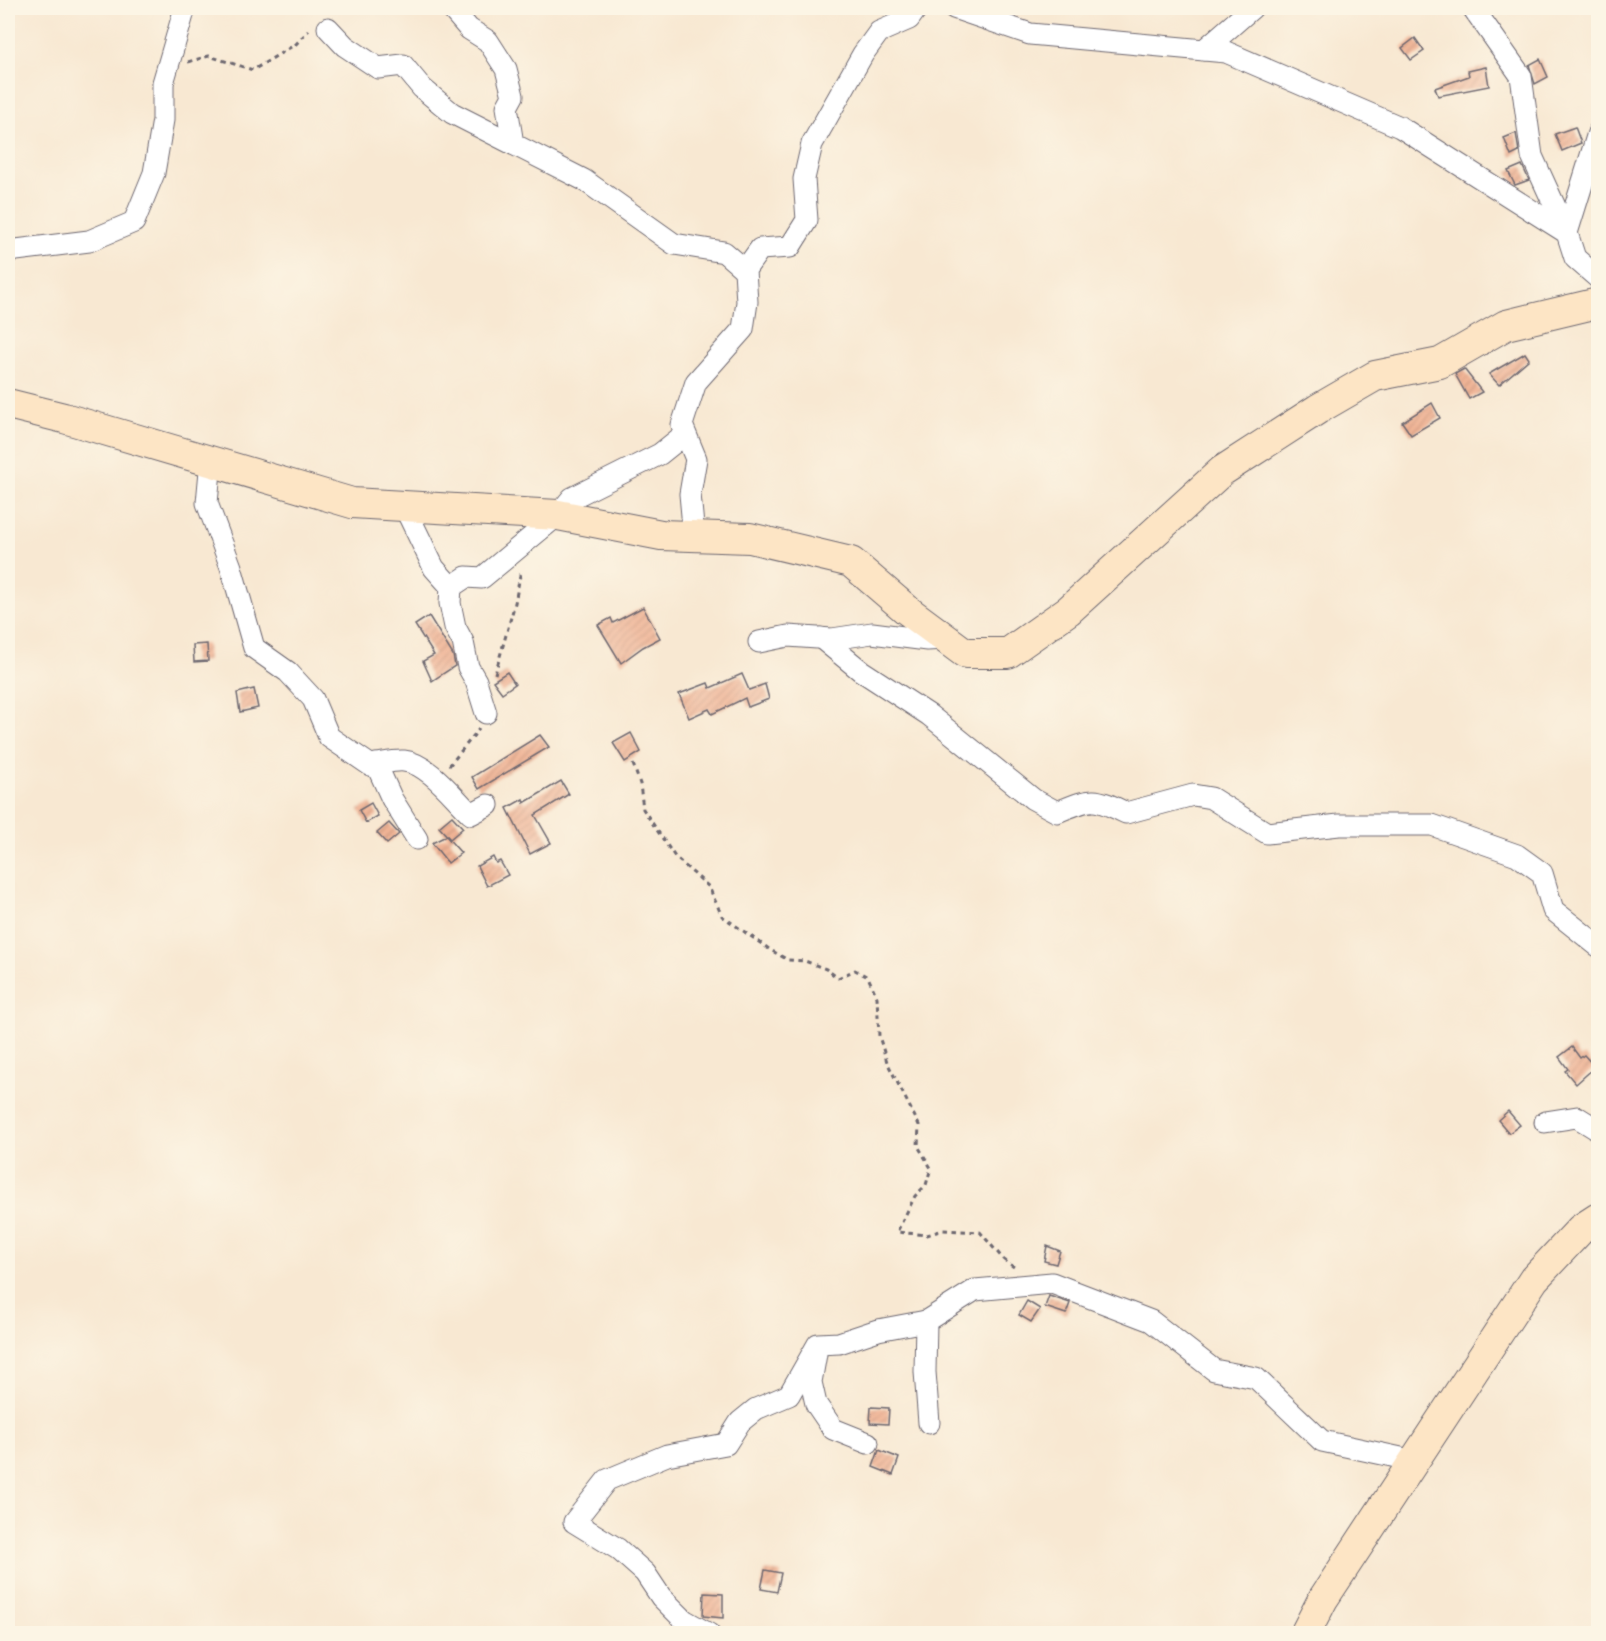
<svg xmlns="http://www.w3.org/2000/svg" width="1606" height="1641" viewBox="0 0 1606 1641" font-family="'Comic Neue',sans-serif">
  <style>
    .building { fill: url(#building-hatch) }
    .lines { fill: none; stroke-linecap: round; stroke-linejoin: round }
    .street-casing { stroke: #6d6770; stroke-width: 23 }
    .secondary-casing { stroke: #6d6770; stroke-width: 32 }
    .path { stroke: #6d6770; stroke-width: 3; stroke-dasharray: 4.5 4.5; stroke-linecap: butt }
    .street { stroke: #fff; stroke-width: 21 }
    .secondary { stroke: #fde5c5; stroke-width: 30 }
  </style>
  <defs>
    <pattern id="building-hatch" width="6" height="6" patternUnits="userSpaceOnUse" patternTransform="scale(1.5)"><rect width="6" height="6" fill="#f0b495"/><path d="M-1 1l2-2M0 6l6-6M5 7l2-2" fill="none" stroke="#ce9a81"/></pattern>
  </defs>
  <rect width="100%" height="100%" fill="#fcf5e5"/>
  <filter id="ink" filterUnits="userSpaceOnUse"><feTurbulence type="fractalNoise" baseFrequency=".0167" numOctaves="2"/><feDisplacementMap in="SourceGraphic" scale="12" xChannelSelector="R" yChannelSelector="G"/><feConvolveMatrix kernelMatrix="1 2 1 2 8 2 1 2 1" color-interpolation-filters="sRGB"/></filter>
  <filter id="wash" filterUnits="userSpaceOnUse"><feTurbulence type="fractalNoise" baseFrequency=".008" numOctaves="4" result="noise"/><feDisplacementMap in="SourceGraphic" scale="24" xChannelSelector="R" yChannelSelector="G"/><feGaussianBlur stdDeviation="1.35" result="paint"/><feColorMatrix in="noise" values="0 0 0 0 0 0 0 0 0 0 0 0 0 0 0 0 0 1.4 0 .05"/><feComposite in="paint" operator="in"/></filter>
  <g filter="url(#wash)">
    <rect width="100%" height="100%" fill="#f8e8d2"/>
    <g id="blocks">
      <g class="building">
        <path d="M1415 38 1424 51 1411 60 1402 48Z"/>
        <path d="M1540 59 1548 77 1535 84 1529 65Z"/>
        <path d="M1486 67 1489 86 1438 96 1435 88 1469 76 1468 71Z"/>
        <path d="M1575 127 1581 143 1562 151 1555 134Z"/>
        <path d="M1516 133 1519 152 1511 156 1504 138Z"/>
        <path d="M1522 165 1529 180 1515 185 1508 171Z"/>
        <path d="M1525 353 1529 359 1499 385 1489 374Z"/>
        <path d="M1464 369 1482 392 1469 399 1455 374Z"/>
        <path d="M1432 403 1440 418 1411 435 1402 422Z"/>
        <path d="M643 607 660 638 643 647 621 663 598 625 611 618 613 623Z"/>
        <path d="M429 616 453 655 455 666 432 681 423 661 434 655 415 625Z"/>
        <path d="M207 644 208 661 194 662 193 645Z"/>
        <path d="M507 672 515 684 502 693 493 681Z"/>
        <path d="M742 674 749 690 765 684 769 699 748 707 745 698 712 714 709 709 689 718 679 694 708 683 710 688Z"/>
        <path d="M254 689 258 708 240 712 237 693Z"/>
        <path d="M631 733 641 752 625 762 613 743Z"/>
        <path d="M540 735 549 747 479 789 472 777Z"/>
        <path d="M561 781 569 794 535 815 551 843 530 854 507 808 523 799 524 803Z"/>
        <path d="M371 803 378 816 366 823 359 810Z"/>
        <path d="M452 816 463 828 450 839 439 827Z"/>
        <path d="M389 823 399 834 387 844 377 833Z"/>
        <path d="M446 836 461 853 448 863 432 843Z"/>
        <path d="M493 857 496 863 500 861 508 875 487 886 477 866Z"/>
        <path d="M1572 1047 1580 1058 1584 1055 1595 1067 1576 1084 1565 1071 1568 1069 1559 1057Z"/>
        <path d="M1508 1111 1520 1125 1509 1133 1498 1120Z"/>
        <path d="M1047 1246 1060 1251 1056 1264 1044 1261Z"/>
        <path d="M1049 1296 1070 1303 1066 1314 1045 1307Z"/>
        <path d="M1027 1301 1040 1309 1031 1322 1019 1315Z"/>
        <path d="M871 1407 889 1408 888 1424 870 1423Z"/>
        <path d="M879 1450 899 1458 893 1475 873 1467Z"/>
        <path d="M765 1570 781 1573 777 1592 761 1589Z"/>
        <path d="M704 1593 723 1594V1618L703 1616Z"/>
      </g>
    </g>
  </g>
  <g filter="url(#ink)">
    <use href="#blocks" fill-opacity="0" stroke="#6d6770" stroke-width="1.5"/>
    <g class="lines">
      <g class="street-casing">
        <g id="street">
          <path d="M451 8 469 29 488 41 506 69 513 96 507 107 513 144"/>
          <path d="M954 8 1030 34 1226 52 1400 127 1567 233 1575 258 1598 278"/>
          <path d="M1473 8 1521 76 1532 156 1567 233"/>
          <path d="M328 28 345 46 378 68 403 65 422 88 452 113 584 180 674 244 724 252 745 270"/>
          <path d="M1204 50 1252 8"/>
          <path d="M1567 233 1598 133"/>
          <path d="M8 251 89 241 134 222 154 173 163 120V83L185 8"/>
          <path d="M211 460 207 503 231 567 254 648 288 672 313 699 329 737 370 765C381 764 394 760 404 761 428 763 454 798 471 814L488 805"/>
          <path d="M404 506 434 568 451 587 450 603 455 627 463 642 468 667 476 681 486 713"/>
          <path d="M694 537 690 494 696 459 682 425 696 382 743 329 747 302 745 270 760 249 790 247 807 220 804 179 812 144 863 54 879 32 909 19 917 8"/>
          <path d="M451 587 466 577 482 578 558 515 572 498 660 454 685 434"/>
          <path d="M821 638 860 670 929 715 1033 799 1057 812C1092 798 1092 796 1126 813L1193 795 1211 798 1267 833 1339 825H1432L1517 855 1542 873 1553 910 1598 946"/>
          <path d="M759 642 788 636 832 639 872 633 927 640 945 639"/>
          <path d="M376 764 392 799 417 839"/>
          <path d="M1545 1122 1577 1117 1598 1130"/>
          <path d="M816 1354 811 1382 816 1404 833 1429 868 1443"/>
          <path d="M929 1423 925 1372 926 1321 975 1290 1052 1283 1151 1321 1214 1370 1256 1378 1322 1441 1415 1461"/>
          <path d="M709 1634 684 1620 661 1597 645 1573 618 1549 574 1522 607 1480 667 1455 726 1444 740 1422 756 1409 789 1395 818 1344 839 1343 878 1330 926 1321"/>
        </g>
      </g>
      <g class="secondary-casing">
        <g id="secondary">
          <path d="M8 404 64 418 352 503 558 515 661 535 750 538 851 562 907 610 965 653H1008L1069 610 1222 471 1318 409 1375 376 1440 363 1506 325 1598 303"/>
          <path d="M1305 1634 1323 1599 1534 1279 1581 1229 1598 1218"/>
        </g>
      </g>
      <g class="path">
        <path d="M188 62 209 56 253 70 296 44 309 30"/>
        <path d="M495 674 515 603 521 570"/>
        <path d="M633 764 640 784 643 809 675 857 709 887 722 916 769 949 788 960 805 961 826 969 838 978 855 970 868 977 877 997 879 1036 887 1062 919 1125 918 1146 931 1168 926 1185 915 1196 897 1232 927 1235 943 1230 980 1232 1004 1260 1014 1267"/>
        <path d="M449 766 479 729"/>
      </g>
      <use href="#street" class="street"/>
      <use href="#secondary" class="secondary"/>
    </g>
  </g>
  <rect width="1606" height="1641" fill="none" stroke="#fcf5e5" stroke-width="30"/>
</svg>
